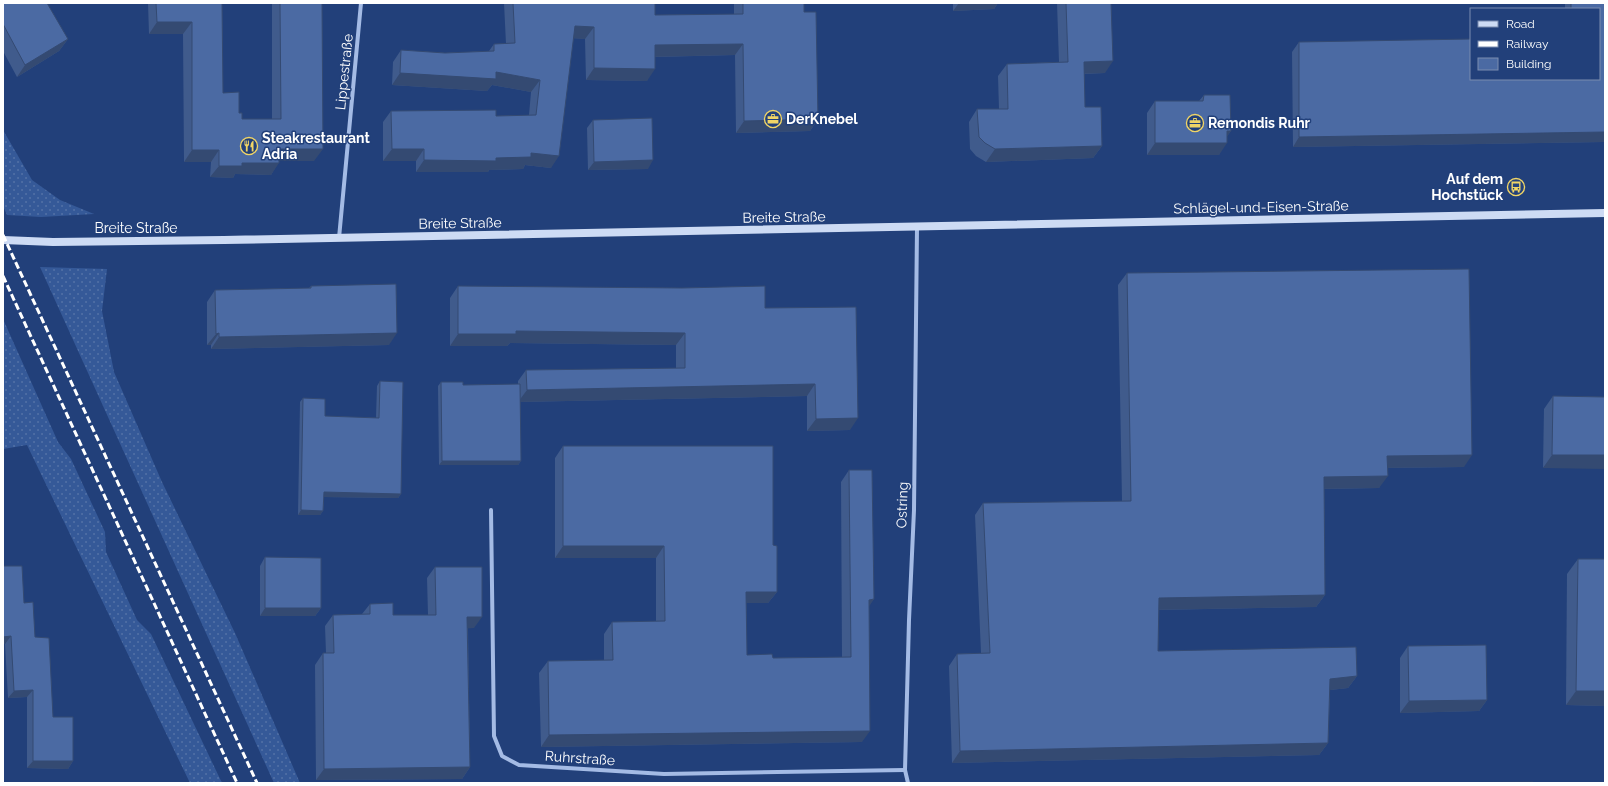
<svg xmlns="http://www.w3.org/2000/svg" width="1608" height="786" viewBox="0 0 1608 786" font-family="Raleway,sans-serif">
  <style>
    .grass { fill: url(#grass-dots) }
    .lines { fill: none; stroke-linecap: round; stroke-linejoin: round }
    .street { stroke: #a4bbe5; stroke-width: 4 }
    .secondary { stroke: #cddbf4; stroke-width: 8 }
    .rail { stroke: #fff; stroke-width: 3; stroke-dasharray: 7 3; stroke-linecap: butt }
    .wall { fill: #405b8c; fill-rule: evenodd }
    .shaded-wall { fill: #344a72 }
    .building { fill: #4b6aa3; stroke: #344a72 }
    .labels { text-anchor: middle; stroke-width: 3; stroke-linejoin: round; paint-order: stroke }
    .street-label { font-size: 14px; fill: #fff; stroke: #22407a }
    .poi-label { font-size: 14px; font-weight: bold; fill: #fff; stroke: #22407a; text-anchor: start }
  </style>
  <defs>
    <pattern id="grass-dots" width="8" height="8" patternUnits="userSpaceOnUse"><rect width="8" height="8" fill="#355998"/><path d="M2 2h.1M6 6h.1" fill="none" stroke="#5372a7" stroke-width="1.8" stroke-linecap="round"/></pattern>
  </defs>
  <rect width="100%" height="100%" fill="#22407a"/>
  <g class="grass">
    <path d="M3 130 32 180 60 200 94 214 41 217 7 215 3 206Z"/>
    <path d="M40 267 107 269 102 311 114 372 162 482 235 633 300 783H274Z"/>
    <path d="M3 319 58 442 71 459 105 532 106 552 137 620 151 634 222 783H190L27 445 3 449Z"/>
  </g>
  <g class="lines">
    <g class="street">
      <path d="M339 238 361 3"/>
      <path d="M491 510 494 736 502 756 519 765 664 774 905 770"/>
      <path d="M908 783 905 770 909 620 914 510 917 228"/>
    </g>
    <path class="secondary" d="M3 240 53 242 224 240 1605 213"/>
    <g class="rail">
      <path d="M3 235 257 783"/>
      <path d="M3 276 237 783"/>
    </g>
  </g>
  <g class="wall">
    <path d="M3 3 68 39 59 51 17 77 3 51Z"/>
    <path d="M148 3H322L314 161H279L271 175 235 174 233 178 210 177 211 162H184L183 34H149ZM272 3V119H242L223 93 222 4Z"/>
    <path d="M504 3H655V15L734 14V3H804V12L818 119 810 131 736 133 735 55 655 57 647 81 586 80 585 39 573 38 551 168 525 165 523 169 489 170 488 172H416V161H383V122L391 111 496 116 529 115 531 92 492 85 487 91 392 85 393 62 401 50 445 53 489 51 494 44H506Z"/>
    <path d="M953 3H998L994 9 953 11Z"/>
    <path d="M1057 3H1111L1105 73 1084 74 1085 107 1102 146 1093 158 986 162 976 156 970 149 969 122 977 109H999L998 76 1007 64 1059 62Z"/>
    <path d="M1565 3H1605V142L1293 147 1292 52 1299 42 1599 79V9H1565Z"/>
    <path d="M1204 95 1231 131 1227 136 1219 155H1147V113L1155 101H1199Z"/>
    <path d="M593 120 648 169 588 170 587 128Z"/>
    <path d="M1127 273 1464 467 1388 468 1379 488 1324 489 1325 595 1316 607 1158 610V651L1357 676 1348 688 1330 690 1328 743 1319 755 952 763 949 666 957 654 981 653 975 515 983 503 1122 501 1118 285Z"/>
    <path d="M311 286 389 345 211 349V345H207V302L215 290 309 288Z"/>
    <path d="M458 286 765 308 850 430 807 431V396L520 402 521 461 518 465H439L438 386 441 382 463 385 518 384V381L526 370 676 368V345L510 343 507 346H450V298Z"/>
    <path d="M1605 312V358H1604V313Z"/>
    <path d="M380 381 401 494 398 498 324 497 323 511 320 515H298L300 402 303 398 325 416 376 418 377 386Z"/>
    <path d="M1553 396 1605 397 1543 468 1544 409Z"/>
    <path d="M563 446 773 545 777 592 768 603H746L747 655 773 658 842 657 841 482 849 470 874 599 869 605 862 742 541 747 539 673 548 661 604 660V634L612 622 656 621V558H555V458Z"/>
    <path d="M265 557 321 608 315 616H260V566Z"/>
    <path d="M1578 559H1605V706L1566 705 1567 574Z"/>
    <path d="M435 567 474 628H468L470 767 462 779 316 780 315 665 323 653H326L325 626 333 615 362 614 370 604 393 615H428L427 578Z"/>
    <path d="M24 603 35 637 53 717 73 761 68 769 27 768V697L8 698 5 644Z"/>
    <path d="M1408 646 1487 700 1479 711 1400 713V658Z"/>
  </g>
  <g class="shaded-wall">
    <path d="M215 3H272L214 4Z"/>
    <path d="M959 3H998L994 9 953 11Z"/>
    <path d="M157 22H192L183 34H149Z"/>
    <path d="M575 26 594 27 585 39 566 38Z"/>
    <path d="M68 39 59 51 17 77 25 65Z"/>
    <path d="M743 44 735 55 647 57 655 45Z"/>
    <path d="M1113 61 1105 73 1076 74 1084 62Z"/>
    <path d="M594 68 655 69 647 81 586 80Z"/>
    <path d="M496 72 540 80 531 92 492 85 487 91 392 85 400 73Z"/>
    <path d="M818 119 810 131 736 133 744 121Z"/>
    <path d="M1227 131H1231L1222 143Z"/>
    <path d="M1605 132V142L1293 147 1299 137Z"/>
    <path d="M1155 143H1227L1219 155H1147Z"/>
    <path d="M1102 146 1093 158 986 162 995 149Z"/>
    <path d="M279 149H323L314 161H271Z"/>
    <path d="M392 149H424L416 161H383Z"/>
    <path d="M192 150H219L211 162H184Z"/>
    <path d="M531 153 559 156 551 168 525 165 523 169 489 170 488 172H416L424 160 496 158Z"/>
    <path d="M653 160 648 169 588 170 594 162Z"/>
    <path d="M242 163H279L271 175 235 174 233 178 210 177 219 166Z"/>
    <path d="M516 331 685 333 676 345 510 343 507 346H450L458 334Z"/>
    <path d="M219 333 211 345H207L216 334Z"/>
    <path d="M397 333 389 345 211 349 219 337Z"/>
    <path d="M815 384 807 396 518 402 527 390Z"/>
    <path d="M858 418 850 430 807 431 816 419Z"/>
    <path d="M1472 455 1464 467 1379 468 1387 456Z"/>
    <path d="M1552 455H1605V469L1543 468Z"/>
    <path d="M442 461H521L518 465H439Z"/>
    <path d="M1388 476 1379 488 1315 489 1324 477Z"/>
    <path d="M324 492 401 494 398 498 321 497Z"/>
    <path d="M301 510 323 511 320 515H298Z"/>
    <path d="M563 546H664L656 558H555Z"/>
    <path d="M746 592H777L768 603H738Z"/>
    <path d="M1325 595 1316 607 1150 610 1159 598Z"/>
    <path d="M874 599 866 611 869 600Z"/>
    <path d="M265 608H321L315 616H260Z"/>
    <path d="M467 617H482L474 628 459 629Z"/>
    <path d="M11 636 5 644H3V637Z"/>
    <path d="M1357 676 1348 688 1322 691 1330 679Z"/>
    <path d="M33 690 27 697 8 698 14 691Z"/>
    <path d="M1576 691H1605V706L1566 705Z"/>
    <path d="M1487 700 1479 711 1400 713 1409 701Z"/>
    <path d="M870 731 862 742 541 747 549 735Z"/>
    <path d="M1328 743 1319 755 952 763 960 751Z"/>
    <path d="M33 761H73L68 769 27 768Z"/>
    <path d="M470 767 462 779 316 780 324 769Z"/>
  </g>
  <g class="building">
    <path d="M3 3H47L68 39 25 65 3 24Z"/>
    <path d="M156 3H222L223 93 239 92V113H242V119H281L280 3H322L323 149H279V163H242V166H219V150H192V22H157Z"/>
    <path d="M513 3H655V15L743 14V3H804V12H816L818 119 744 121 743 44 655 45V69L594 68V27L575 26 559 156 531 153V157L496 158V161L424 160V149H392L391 111 496 110V116L536 115 540 80 496 72V79L400 73 401 50 445 53 494 51V44L515 43Z"/>
    <path d="M1066 3H1111L1113 61 1084 62 1085 107H1101L1102 146 995 149 985 143 979 137 977 109H1008L1007 64 1068 62Z"/>
    <path d="M1571 3H1605V132L1299 137V42L1471 39V79H1599V9H1571Z"/>
    <path d="M1204 95H1230L1231 131H1227V143H1155V101H1203Z"/>
    <path d="M652 118 653 160 594 162 593 120Z"/>
    <path d="M1469 269 1472 455 1387 456 1388 476 1324 477 1325 595 1159 598 1158 651 1356 647 1357 676 1330 679 1328 743 960 751 957 654 990 653 983 503 1131 501 1127 273Z"/>
    <path d="M396 284 397 333 219 337V333L216 334 215 290 311 288V286Z"/>
    <path d="M458 286 682 288 765 286V308L856 307 858 418 816 419 815 384 527 390 526 370 685 368V333L516 331V334H458Z"/>
    <path d="M380 381 403 382 401 494 324 492 323 511 301 510 303 398 325 399V416L379 418Z"/>
    <path d="M441 382H463V385L520 384 521 461H442Z"/>
    <path d="M1553 396 1605 397V455H1552Z"/>
    <path d="M563 446H773V545L777 546V592H746L747 655 772 654 773 658 851 657 849 470H872L874 599 869 600 870 731 549 735 548 661 613 660 612 622 665 621 664 546H563Z"/>
    <path d="M265 557 321 558V608H265Z"/>
    <path d="M1578 559H1605V691H1576Z"/>
    <path d="M3 566H22L24 603 33 602 35 637 49 638 53 717H73V761H33V690L14 691 11 636 3 637Z"/>
    <path d="M435 567H482V617H467L470 767 324 769 323 653H334L333 615 370 614V604L393 603V615H436Z"/>
    <path d="M1486 645 1487 700 1409 701 1408 646Z"/>
    <path d="M1533 782V783H1425Z"/>
  </g>
  <defs>
    <g id="office-ring" transform="scale(0.9)"><circle r="9.5" fill="#22407a" stroke="#f1d566" stroke-width="1.5"/><path d="M-6-3h4V-5.5h4V-3h4V5H-6ZM-1-4.5V-3h2v-1.5ZM-6 0V1H6V0Z" fill="#f1d566"/></g>
    <g id="restaurant-ring" transform="scale(0.9)"><circle r="9.5" fill="#22407a" stroke="#f1d566" stroke-width="1.5"/><path d="M-5-6h1v4h1v-4h1v4h1v-4h1v5L-1.5 .5V6h-2V.5L-5-1ZM5-6V6H3V1.5H1.5Q1.5-4 5-6Z" fill="#f1d566"/></g>
    <g id="bus-ring" transform="scale(0.9)"><circle r="9.5" fill="#22407a" stroke="#f1d566" stroke-width="1.5"/><path d="M-5-6H5V4H4V6H2V4H-2V6H-4V4H-5ZM-3.5-4V0h7V-4ZM-3.5 1.2v1.5H-2V1.2ZM2 1.2v1.5H3.5V1.2Z" fill="#f1d566"/></g>
  </defs>
  <g fill-rule="evenodd">
    <use href="#office-ring" x="773" y="119"/>
    <use href="#office-ring" x="1195" y="123"/>
    <use href="#restaurant-ring" x="249" y="146"/>
    <use href="#bus-ring" x="1516" y="187"/>
  </g>
  <g class="labels">
    <g class="street-label">
      <text transform="translate(344 72) rotate(-84)" y="5">Lippestraße</text>
      <text transform="translate(1261 207) rotate(-1)" y="5">Schlägel-und-Eisen-Straße</text>
      <text transform="translate(784 217) rotate(-1)" y="5">Breite Straße</text>
      <text transform="translate(460 223) rotate(-1)" y="5">Breite Straße</text>
      <text x="136" y="233">Breite Straße</text>
      <text transform="translate(902 505) rotate(-88)" y="5">Ostring</text>
      <text transform="translate(580 758) rotate(4)" y="5">Ruhrstraße</text>
    </g>
    <g class="poi-label">
      <text x="786" y="124">DerKnebel</text>
      <text x="1208" y="128">Remondis Ruhr</text>
      <text x="262" y="143">Steakrestaurant<tspan x="262" dy="16">Adria</tspan></text>
      <text x="1503" y="184" text-anchor="end">Auf dem<tspan x="1503" dy="16">Hochstück</tspan></text>
    </g>
  </g>
  <rect width="1608" height="786" fill="none" stroke="#ffffff" stroke-width="8"/>
  <rect x="1470" y="8" width="130" height="72" fill="#22407a" stroke="#7a8caf"/>
  <rect x="1478" y="21" width="20" height="6" fill="#cddbf4" stroke="#7a8caf"/>
  <text x="1506" y="28" font-size="12" fill="#ffffff">Road</text>
  <rect x="1478" y="41" width="20" height="6" fill="#ffffff" stroke="#7a8caf"/>
  <text x="1506" y="48" font-size="12" fill="#ffffff">Railway</text>
  <rect x="1478" y="58" width="20" height="12" fill="#4b6aa3" stroke="#7a8caf"/>
  <text x="1506" y="68" font-size="12" fill="#ffffff">Building</text>
</svg>
